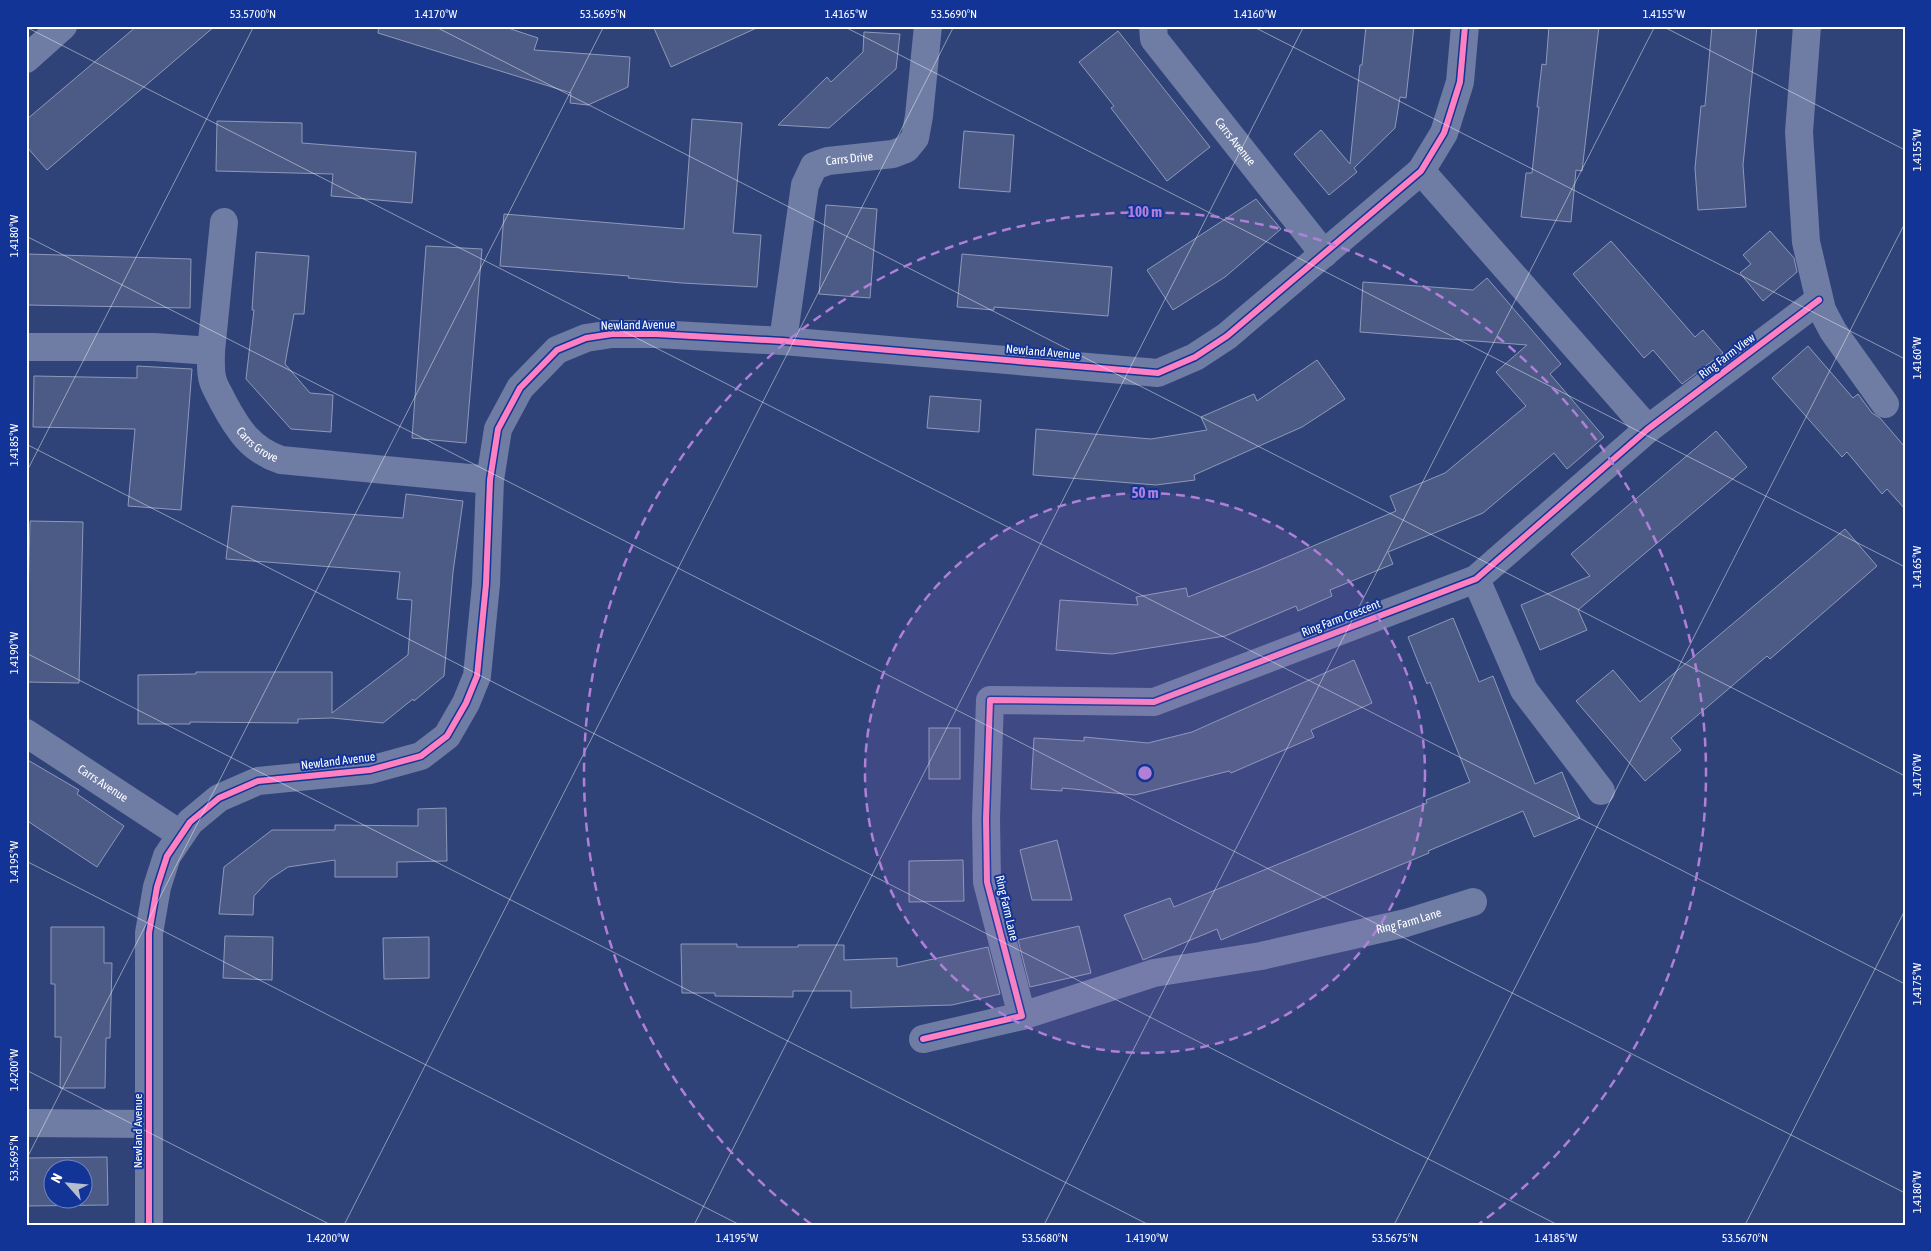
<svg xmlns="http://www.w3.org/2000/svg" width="1931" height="1251" viewBox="0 0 1931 1251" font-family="'Asap Condensed',sans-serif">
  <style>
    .building { fill: #4c5b86; stroke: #8e99b9; fill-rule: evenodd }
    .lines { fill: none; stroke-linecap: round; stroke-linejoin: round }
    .minor { stroke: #6f7ca4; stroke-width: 28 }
    .cycleway-casing { stroke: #123497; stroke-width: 9 }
    .cycleway { stroke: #ff80c0; stroke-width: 6 }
    .ticks { fill: none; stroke: #fff; stroke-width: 1; stroke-opacity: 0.45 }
    .ring { fill: none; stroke: #b080d9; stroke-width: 2.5; stroke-dasharray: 9 6 }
    .labels { text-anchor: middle; stroke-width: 4; stroke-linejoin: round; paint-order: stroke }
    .street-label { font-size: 12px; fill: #fff; stroke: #123497 }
    .centre { fill: #b080d9; stroke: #123497; stroke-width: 2.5 }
    .ring-label { font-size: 15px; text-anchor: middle; font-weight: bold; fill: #b080d9; stroke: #123497; stroke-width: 4; stroke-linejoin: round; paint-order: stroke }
    .neatline { fill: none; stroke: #fff; stroke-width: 2 }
    .ticks-label { font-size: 12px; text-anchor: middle; fill: #fff }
  </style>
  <rect width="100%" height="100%" fill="#304379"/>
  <g class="building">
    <path d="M137 26H215L47 170 26 146V120Z"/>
    <path d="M379 26H502L538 38 534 50 630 57 628 87 588 105 570 103 571 93 378 33Z"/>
    <path d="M653 26H761L671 67Z"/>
    <path d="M1366 26H1414L1406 98 1400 97 1395 128 1354 168 1357 172 1329 195 1294 154 1321 130 1350 164 1360 65H1362Z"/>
    <path d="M1549 26H1599L1582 171 1576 170 1571 222 1521 217 1526 173H1532L1539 107H1537L1542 64 1546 65Z"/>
    <path d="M1712 26H1757L1743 165 1746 207 1698 210 1695 168 1701 106H1705Z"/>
    <path d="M1118 31 1210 147 1167 181 1111 108 1114 106 1079 62Z"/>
    <path d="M864 32 900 34 896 69 829 128 778 125 827 77 831 82 863 52Z"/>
    <path d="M692 119 742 123 733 233 761 235 757 287 682 283 628 278 629 276 500 266 504 214 684 229Z"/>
    <path d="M217 121 302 123V143L416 152 412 203 331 196 333 174 216 171Z"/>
    <path d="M964 131 1014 135 1010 192 959 188Z"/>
    <path d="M1256 199 1281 229 1225 277 1173 310 1147 270Z"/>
    <path d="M826 205 877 209 870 298 819 294Z"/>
    <path d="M1770 231 1794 258 1797 272 1763 301 1740 273 1751 264 1743 255Z"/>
    <path d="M1611 241 1695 337 1703 330 1723 353 1682 384 1653 350 1644 358 1573 274Z"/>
    <path d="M426 246 482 249 466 443 412 438Z"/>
    <path d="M256 252 309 256 304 314H294L285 364 310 393 333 395 331 432 291 429 246 379 254 310H252Z"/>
    <path d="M27 254 191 259 190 308 26 305Z"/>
    <path d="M962 254 1112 267 1108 316 994 307V310L957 307Z"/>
    <path d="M1487 278 1561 364 1550 374 1604 437 1567 469 1554 453 1483 513 1388 552 1393 564 1330 590 1332 596 1298 611 1296 606 1225 636 1112 654 1056 650 1060 600 1138 605 1136 597 1186 588 1188 597 1261 568 1396 511 1390 496 1445 473 1526 406 1496 372 1527 345 1360 332 1363 282 1473 290Z"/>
    <path d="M1808 346 1853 398 1858 394 1872 413 1880 418 1905 447V509L1887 489 1882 494 1847 452 1842 457 1772 378Z"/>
    <path d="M1317 360 1345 399 1302 427 1194 475 1195 480 1156 485 1033 475 1036 429 1151 439 1207 430 1201 417 1254 394 1257 401Z"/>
    <path d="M137 366 192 369 181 510 128 506 135 429 33 427 34 376 137 378Z"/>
    <path d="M930 396 981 400 979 432 927 428Z"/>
    <path d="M1716 431 1747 467 1578 610 1587 630 1540 650 1521 605 1590 576 1571 554Z"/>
    <path d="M406 494 463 501 453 572 444 676 414 701 413 699 383 723 332 718 298 719V723L190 722V724H138V675L196 674V672H332V713L408 655 412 600 397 599 400 572 226 559 232 506 403 518Z"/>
    <path d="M30 521 83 522 79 683 26 682Z"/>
    <path d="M1845 529 1877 566 1770 659 1767 656 1671 738 1681 750 1645 781 1576 701 1613 670 1640 702Z"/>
    <path d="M1453 618 1479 682 1493 676 1535 784 1562 772 1580 818 1534 837 1523 811 1428 851 1429 853 1221 940 1217 929 1143 960 1124 915 1170 898 1174 907 1427 803 1426 800 1470 782 1430 682 1427 684 1408 637Z"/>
    <path d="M1354 660 1372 703 1311 730 1314 737 1231 773 1229 771 1135 795 1062 788V791L1031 789 1034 738 1084 741V737L1148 743 1192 732Z"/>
    <rect x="929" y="728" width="31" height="51"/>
    <path d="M26 759 79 790 77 794 124 826 97 867 26 820Z"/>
    <path d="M446 808 447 861 397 862V877H335V860L288 867 270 879 254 896 253 915 219 914 224 867 272 830H335V825L418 826V809Z"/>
    <path d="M1057 840 1072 900H1032L1020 850Z"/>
    <path d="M963 860 964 901 909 902V861Z"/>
    <path d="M1079 926 1091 973 1030 987 1018 940Z"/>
    <path d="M51 927H104V963H112L110 1038H106L105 1088H60L61 1037H55V984H51Z"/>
    <path d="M225 936 273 937 272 980 223 978Z"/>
    <path d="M429 937V978L384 979 383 938Z"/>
    <path d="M681 944H737V947H798V945H844V960L897 958V967L988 947 1000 994 952 1005 851 1008V991H793V997L715 996V993H682Z"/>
    <path d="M107 1157 108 1205 26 1206V1158ZM52 1168H82V1198H52Z"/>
  </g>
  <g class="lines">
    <g class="minor">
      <path id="s1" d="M1153 26 1154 39 1324 254"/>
      <path d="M1807 26 1799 132 1806 242 1822 310 1833 331 1885 404"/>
      <path d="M26 59 63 26"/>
      <path d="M1421 171 1648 429"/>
      <path id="s2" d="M224 222 211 351C211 360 210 372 213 381 215 388 220 395 223 402 238 430 251 450 281 460L490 480"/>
      <path id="s3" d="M783 341 805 185 814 166 828 161 893 154 906 149 915 138 919 116 928 26"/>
      <path d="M26 347H154L211 351"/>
      <path d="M1476 579 1524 690 1601 791"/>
      <path id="s4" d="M26 733 180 834"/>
      <path id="s5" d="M1022 1016 1154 973 1261 956 1406 923 1473 902"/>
      <path d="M923 1039 1022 1016 987 882 986 819 990 700 1154 702 1476 579 1648 429 1819 300"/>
      <path d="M26 1123 149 1124"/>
      <path d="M149 1225V933L157 887 167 856 190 822 219 798 258 781 370 770 421 756 447 736 466 703 477 676 486 584 490 480 498 429 520 388 557 350 586 338 612 334H656L783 341 1158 373 1195 357 1227 336 1421 171 1444 133 1460 82 1465 26"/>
    </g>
    <g class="cycleway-casing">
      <g id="cycleway">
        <path d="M923 1039 1022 1016 987 882 986 819 990 700 1154 702 1476 579 1648 429 1819 300"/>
        <path d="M149 1225V933L157 887 167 856 190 822 219 798 258 781 370 770 421 756 447 736 466 703 477 676 486 584 490 480 498 429 520 388 557 350 586 338 612 334H656L783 341 1158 373 1195 357 1227 336 1421 171 1444 133 1460 82 1465 26"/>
      </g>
    </g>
    <use href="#cycleway" class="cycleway"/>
  </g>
  <path class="ticks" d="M434 26 1905 776M843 26 1905 567M1252 26 1905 359M1662 26 1905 150M26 27 1905 984M26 236 1905 1193M26 444 1558 1225M26 473 254 26M26 653 1149 1225M26 861 740 1225M26 1070 331 1225M26 1160 604 26M344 1225 954 26M694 1225 1304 26M1044 1225 1655 26M1394 1225 1905 223M1745 1225 1905 910"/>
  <circle cx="1145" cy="773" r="280" fill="#b080d9" fill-opacity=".12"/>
  <g class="ring">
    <circle cx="1145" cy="773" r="280"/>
    <path d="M811 1224A561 561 0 1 1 1479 1224"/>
  </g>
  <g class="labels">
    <g class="street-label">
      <text dy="4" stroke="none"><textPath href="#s1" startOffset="144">Carrs Avenue</textPath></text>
      <text dy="4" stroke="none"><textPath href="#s3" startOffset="215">Carrs Drive</textPath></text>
      <text transform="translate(638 325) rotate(-1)" y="4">Newland Avenue</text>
      <text transform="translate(1043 352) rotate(5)" y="4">Newland Avenue</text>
      <text transform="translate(1727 356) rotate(-37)" y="4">Ring Farm View</text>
      <text dy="4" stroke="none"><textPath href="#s2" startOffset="239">Carrs Grove</textPath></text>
      <text transform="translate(1341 618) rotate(-21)" y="4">Ring Farm Crescent</text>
      <text transform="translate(338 761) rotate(-7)" y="4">Newland Avenue</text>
      <text dy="4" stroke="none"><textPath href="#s4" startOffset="92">Carrs Avenue</textPath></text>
      <text transform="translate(1007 908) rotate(77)" y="4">Ring Farm Lane</text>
      <text dy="4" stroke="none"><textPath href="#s5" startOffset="399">Ring Farm Lane</textPath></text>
      <text transform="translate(138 1131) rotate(-90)" y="4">Newland Avenue</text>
    </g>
  </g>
  <circle cx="1145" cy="773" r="8" class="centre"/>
  <g class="ring-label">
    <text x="1145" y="217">100 m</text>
    <text x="1145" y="498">50 m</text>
  </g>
  <rect width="1931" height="1251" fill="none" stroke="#123497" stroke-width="55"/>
  <g transform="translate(68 1184) rotate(297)"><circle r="24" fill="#123497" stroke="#7185c1"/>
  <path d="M0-4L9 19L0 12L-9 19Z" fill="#b7bdd0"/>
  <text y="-8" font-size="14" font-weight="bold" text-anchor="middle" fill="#ffffff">N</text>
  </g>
  <rect x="28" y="28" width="1876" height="1196" class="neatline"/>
  <g class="ticks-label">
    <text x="253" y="18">53.5700°N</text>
    <text x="436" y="18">1.4170°W</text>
    <text x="603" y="18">53.5695°N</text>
    <text x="846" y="18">1.4165°W</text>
    <text x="954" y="18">53.5690°N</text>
    <text x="1255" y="18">1.4160°W</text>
    <text x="1664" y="18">1.4155°W</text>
    <text transform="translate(1917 150) rotate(-90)" y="4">1.4155°W</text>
    <text transform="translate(14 236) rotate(-90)" y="4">1.4180°W</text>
    <text transform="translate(1917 358) rotate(-90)" y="4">1.4160°W</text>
    <text transform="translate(14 445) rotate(-90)" y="4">1.4185°W</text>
    <text transform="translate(1917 567) rotate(-90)" y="4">1.4165°W</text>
    <text transform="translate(14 653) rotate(-90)" y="4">1.4190°W</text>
    <text transform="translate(1917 775) rotate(-90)" y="4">1.4170°W</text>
    <text transform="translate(14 862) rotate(-90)" y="4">1.4195°W</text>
    <text transform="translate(1917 984) rotate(-90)" y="4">1.4175°W</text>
    <text transform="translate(14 1070) rotate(-90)" y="4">1.4200°W</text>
    <text transform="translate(14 1158) rotate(-90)" y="4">53.5695°N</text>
    <text transform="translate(1917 1192) rotate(-90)" y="4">1.4180°W</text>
    <text x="328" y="1242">1.4200°W</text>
    <text x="737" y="1242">1.4195°W</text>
    <text x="1045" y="1242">53.5680°N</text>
    <text x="1147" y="1242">1.4190°W</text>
    <text x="1395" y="1242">53.5675°N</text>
    <text x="1556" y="1242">1.4185°W</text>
    <text x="1745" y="1242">53.5670°N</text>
  </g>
</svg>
